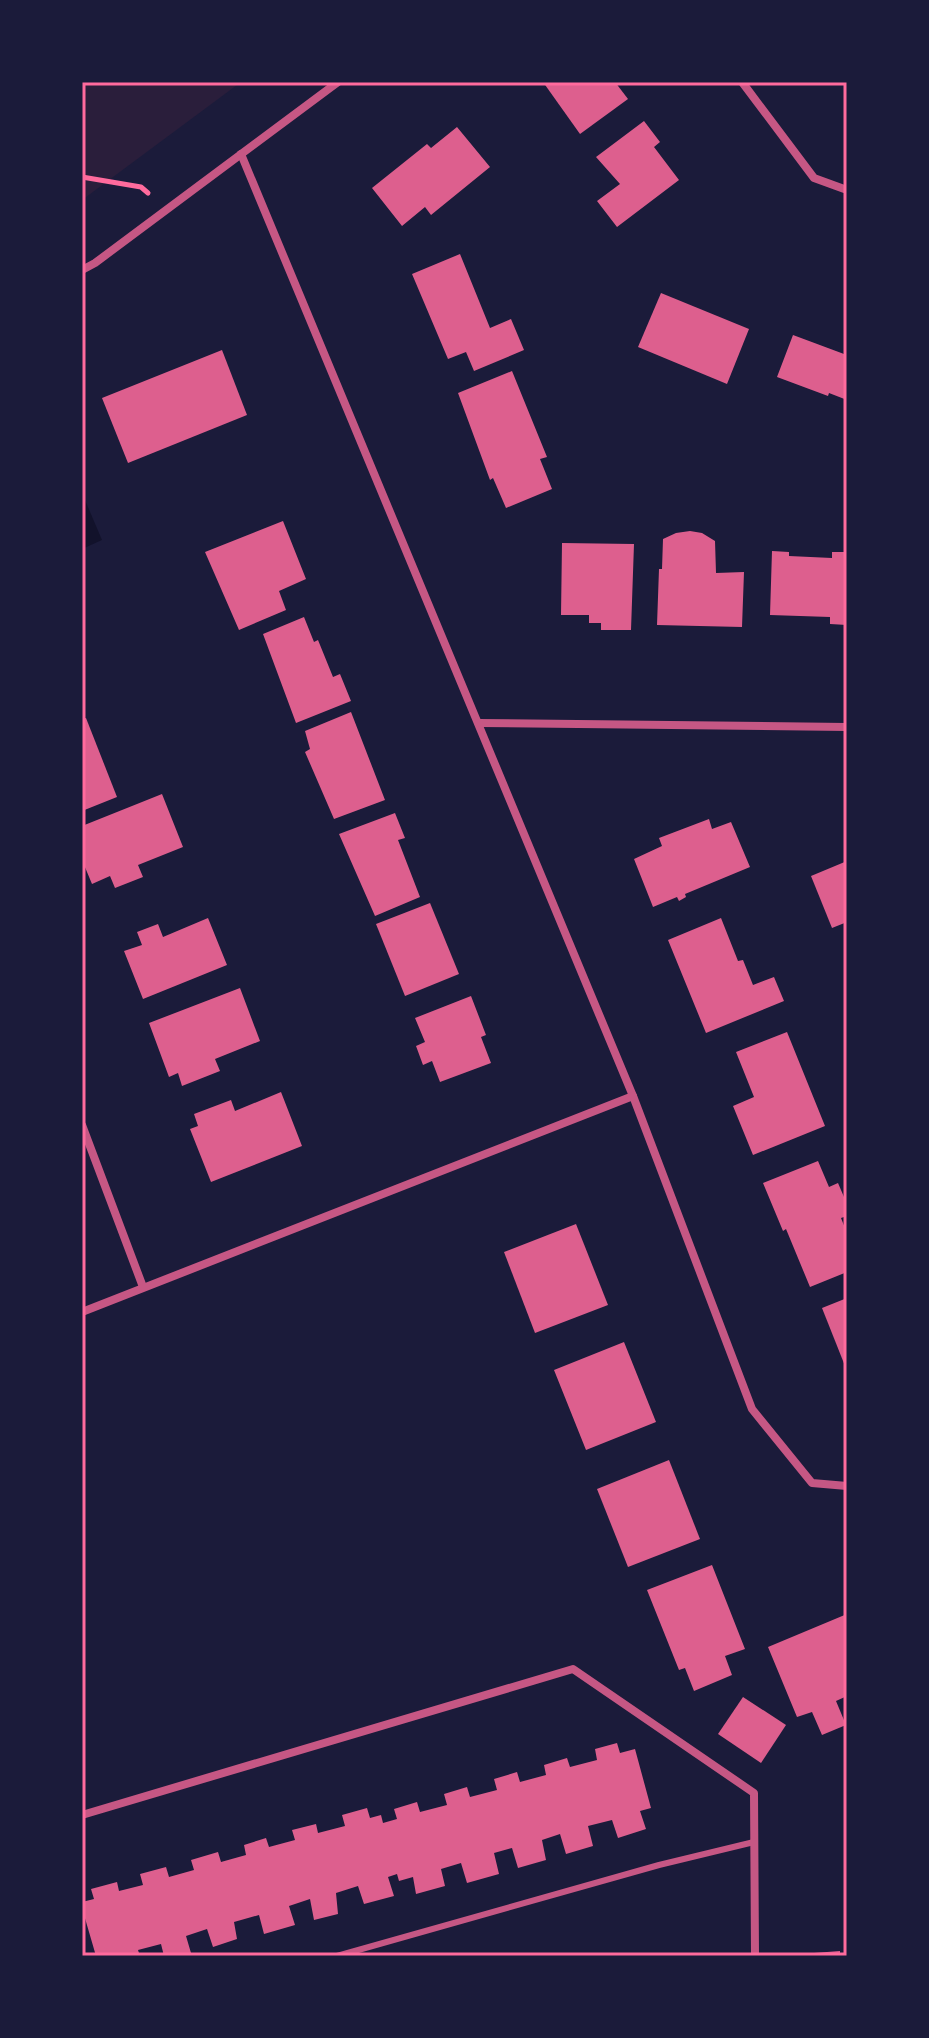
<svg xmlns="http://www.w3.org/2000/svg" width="929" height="2038" viewBox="0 0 929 2038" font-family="Montserrat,sans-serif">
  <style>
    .green { fill: #2a1e3b }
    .water { fill: #12122b }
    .building { fill: #dd5f8e }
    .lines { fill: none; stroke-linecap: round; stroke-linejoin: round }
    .path { stroke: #ff6b9d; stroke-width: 5 }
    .service { stroke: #c65784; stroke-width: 6 }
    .minor { stroke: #c65784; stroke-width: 8 }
    .neatline { fill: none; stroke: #ff6b9d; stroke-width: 3 }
  </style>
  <rect width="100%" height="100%" fill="#1b1b3a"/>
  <path class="green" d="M82 82H241L82 200Z"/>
  <path class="water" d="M82 493 102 540 82 549Z"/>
  <g class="building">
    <path d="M543 82H615L628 99 580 134Z"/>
    <path d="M644 121 660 142 654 147 679 180 617 227 597 201 620 184 596 157Z"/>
    <path d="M457 127 490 167 431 215 425 207 402 226 372 188 427 144 431 148Z"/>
    <path d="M460 254 490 328 511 319 524 350 474 371 466 352 448 359 412 274Z"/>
    <path d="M661 293 749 329 727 384 638 347Z"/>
    <path d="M793 335 844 354 847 345V400L829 393 828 396 777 377Z"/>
    <path d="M222 350 247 415 128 463 102 398Z"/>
    <path d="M512 371 547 457 540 459 552 489 506 508 493 478 490 480 458 393Z"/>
    <path d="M283 521 306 579 279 591 286 610 239 630 205 552Z"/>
    <path d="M690 531 702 533 715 541 716 573 744 572 742 627 657 625 659 569H662L663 539 676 533Z"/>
    <path d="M562 543 634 544 631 630H601V623H589V615H561Z"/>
    <path d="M772 551 789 552V556L832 558V552H847V625L830 624V617L770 615Z"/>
    <path d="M304 617 314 642 318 640 333 677 340 674 351 701 296 723 263 634Z"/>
    <path d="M351 712 385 800 334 819 305 752 310 749 305 731Z"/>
    <path d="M86 718 117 797 82 811V719Z"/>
    <path d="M162 794 183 847 138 865 143 877 115 888 110 876 92 884 82 860V826Z"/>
    <path d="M395 813 405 838 398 840 420 897 375 916 339 834Z"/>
    <path d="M709 819 712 829 731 822 750 867 685 894 686 897 679 901 677 897 653 907 634 859 662 846 659 838Z"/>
    <path d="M847 861V922L832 928 811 876Z"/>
    <path d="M430 903 459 974 405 996 376 924Z"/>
    <path d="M208 918 227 965 143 999 124 951 142 945 137 932 158 924 163 937Z"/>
    <path d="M721 918 738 961 743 960 753 985 774 977 784 1001 706 1033 668 940Z"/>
    <path d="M240 988 260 1041 215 1059 220 1071 182 1086 178 1073 169 1077 149 1023Z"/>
    <path d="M471 996 486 1035 481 1037 491 1063 440 1082 432 1061 423 1065 416 1046 425 1042 415 1018Z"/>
    <path d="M787 1032 825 1126 753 1155 733 1106 754 1097 736 1052Z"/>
    <path d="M281 1092 302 1146 211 1182 190 1129 198 1126 194 1114 231 1100 235 1111Z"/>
    <path d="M818 1161 829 1187 838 1183 847 1204V1216L841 1218 847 1233V1272L810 1287 786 1229 783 1231 763 1183Z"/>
    <path d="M576 1224 608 1305 535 1333 504 1252Z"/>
    <path d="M847 1298V1371L822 1308Z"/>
    <path d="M624 1342 656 1422 586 1450 554 1370Z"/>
    <path d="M669 1460 700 1539 628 1567 597 1489Z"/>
    <path d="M712 1565 745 1649 725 1656 732 1675 694 1691 685 1668 679 1670 647 1590Z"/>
    <path d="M847 1614V1696L836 1701 846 1725 822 1735 812 1712 797 1717 768 1647Z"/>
    <path d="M743 1697 786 1725 761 1763 718 1734Z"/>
    <path d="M617 1743 620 1753 635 1749 651 1808 640 1811 646 1829 618 1838 612 1820 588 1826 593 1846 566 1854 560 1834 542 1840 546 1860 518 1868 512 1848 494 1853 499 1874 467 1883 461 1863 441 1869 445 1886 416 1894 413 1877 399 1881 397 1874 388 1877 394 1896 364 1904 358 1886 336 1893 338 1914 314 1920 310 1899 289 1906 295 1925 264 1934 259 1915 234 1922 237 1939 213 1947 207 1929 186 1936 191 1953 179 1956H164L161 1944 138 1950 140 1956H96L82 1908V1902L94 1899 91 1889 117 1882 119 1891 143 1885 140 1874 166 1867 169 1877 194 1870 191 1860 218 1852 221 1862 246 1855 244 1845 266 1838 269 1847 295 1840 292 1830 316 1824 318 1833 345 1826 342 1815 367 1808 370 1818 381 1815 383 1823 397 1819 394 1809 417 1802 420 1812 447 1805 444 1794 467 1787 470 1797 497 1790 494 1779 517 1772 520 1782 546 1775 544 1765 567 1758 570 1767 597 1760 595 1749Z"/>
    <path d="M840 1951V1956H814V1953Z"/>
  </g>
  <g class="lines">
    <path class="path" d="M82 177 141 187 148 193"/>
    <path class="service" d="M337 1956 659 1865 754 1842"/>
    <g class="minor">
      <path d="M742 82 814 178 847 190"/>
      <path d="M241 154 633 1096 752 1409 812 1483 847 1486"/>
      <path d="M82 270 95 263 338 82"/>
      <path d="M479 723 847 727"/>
      <path d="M82 1125 143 1287"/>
      <path d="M82 1312 633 1096"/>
      <path d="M82 1815 573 1669 754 1793 755 1956"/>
    </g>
  </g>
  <rect width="929" height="2038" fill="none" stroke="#1b1b3a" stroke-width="168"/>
  <rect x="84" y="84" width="761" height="1870" class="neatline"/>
</svg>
